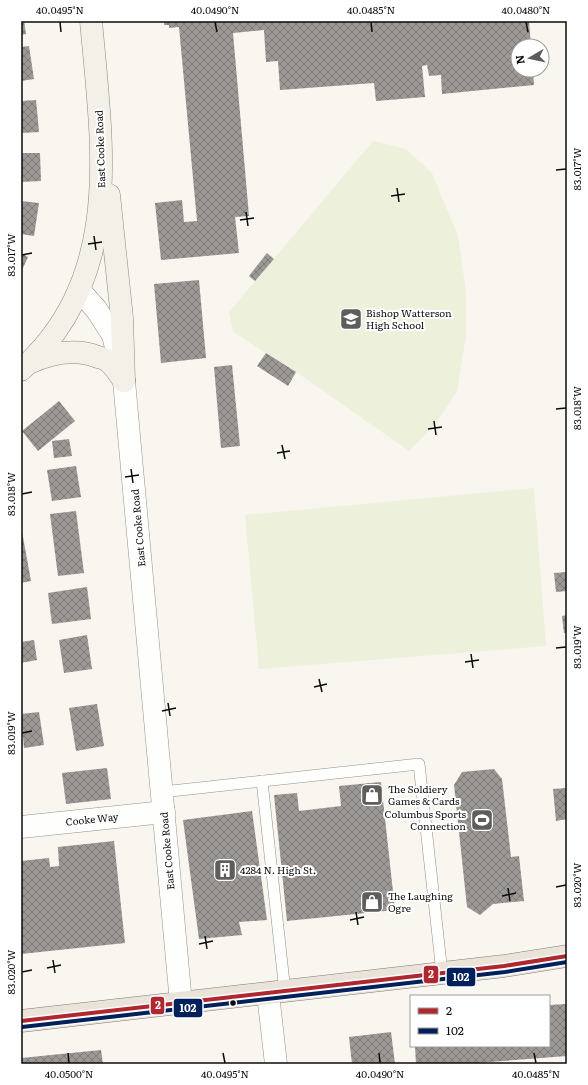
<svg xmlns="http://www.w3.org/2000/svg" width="588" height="1085" viewBox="0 0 588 1085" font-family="Literata,serif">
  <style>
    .pitch { fill: #edf0da }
    .building { fill: url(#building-cross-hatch) }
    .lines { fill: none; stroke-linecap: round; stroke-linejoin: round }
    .lane-casing { stroke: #92918e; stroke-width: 12 }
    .street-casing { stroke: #92918e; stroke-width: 23 }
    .secondary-casing { stroke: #898784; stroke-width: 23 }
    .primary-casing { stroke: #7f7e7b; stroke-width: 23 }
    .lane { stroke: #fefefd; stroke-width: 11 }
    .street { stroke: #fefefd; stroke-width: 22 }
    .secondary { stroke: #f3f0e8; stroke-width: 22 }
    .primary { stroke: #e9e3d9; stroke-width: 22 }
    .bus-1-casing { stroke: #fff; stroke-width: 7 }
    .bus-2-casing { stroke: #fff; stroke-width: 7 }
    .bus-1 { stroke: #af272f; stroke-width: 4 }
    .bus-2 { stroke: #00205b; stroke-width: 4 }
    .ticks { fill: none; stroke: #0b0b0b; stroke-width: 1.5 }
    .bus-dot { fill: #0b0b0b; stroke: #fff; stroke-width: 1.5 }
    .labels { text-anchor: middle; stroke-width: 4; stroke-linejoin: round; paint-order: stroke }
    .street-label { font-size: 10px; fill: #0b0b0b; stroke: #fff }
    .poi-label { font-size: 10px; fill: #0b0b0b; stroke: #fff; text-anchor: start }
    .line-badge { stroke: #fff; stroke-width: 1.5 }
    .badge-label { font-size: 11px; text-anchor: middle; font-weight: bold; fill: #fff }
    .neatline { fill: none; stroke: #0b0b0b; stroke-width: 1.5 }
    .ticks-label { font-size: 10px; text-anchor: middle; fill: #0b0b0b }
  </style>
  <defs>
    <pattern id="building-cross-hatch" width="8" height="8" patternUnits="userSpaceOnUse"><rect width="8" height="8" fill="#9c9895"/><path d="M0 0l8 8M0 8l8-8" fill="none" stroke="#7d7a78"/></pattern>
  </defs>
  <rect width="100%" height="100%" fill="#f9f6ef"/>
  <g class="pitch">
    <path d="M373 141 406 149 432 173 458 236 466 292V336L457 391 437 422 409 451 305 378 233 332 229 312Z"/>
    <path d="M534 488 546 646 259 669 245 515Z"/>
  </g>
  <g class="building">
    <path d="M21 21H24L26 34 21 35Z"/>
    <path d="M164 21H529L531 46H518V70H533L534 85 442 94 441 75 429 76 427 65 422 66 425 97 376 101 374 83 280 90 278 61 266 62 264 30 233 33 249 216 235 217 239 253 161 260 155 203 182 200 184 222 197 221 179 27 169 28V25H164Z"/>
    <path d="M29 46 34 79 21 81V47Z"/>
    <path d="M36 100 39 132 21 133V101Z"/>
    <path d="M21 153H40L41 181 21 182Z"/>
    <path d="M21 201 39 203 34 236 21 234Z"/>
    <path d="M21 253 28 257 21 272Z"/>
    <path d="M267 253 274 259 255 281 249 276Z"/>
    <path d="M199 280 206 358 161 363 154 284Z"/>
    <path d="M266 353 296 372 288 386 257 366Z"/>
    <path d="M232 365 240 446 221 448 214 367Z"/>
    <path d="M59 401 75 421 38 451 22 431Z"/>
    <path d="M69 439 72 456 54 458 52 441Z"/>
    <path d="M76 466 81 497 52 501 47 470Z"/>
    <path d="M76 511 84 573 58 576 50 514Z"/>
    <path d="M21 526 31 581 21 583Z"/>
    <path d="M567 572V591L556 592 554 573Z"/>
    <path d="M87 587 91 619 52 624 48 593Z"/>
    <path d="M567 615V633H564L562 616Z"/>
    <path d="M87 635 92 669 64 673 59 640Z"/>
    <path d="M34 640 37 660 21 663V642Z"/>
    <path d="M97 704 104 746 76 751 69 708Z"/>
    <path d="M39 712 44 745 24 748 21 714Z"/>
    <path d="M107 768 111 799 66 804 62 773Z"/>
    <path d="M494 769 502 779 511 857 519 856 524 901 493 904 480 915 467 907 454 785 462 772Z"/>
    <path d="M381 782 395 910 287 921 274 795 297 793 299 811 341 806 339 786Z"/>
    <path d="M567 788V819L556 821 553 789Z"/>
    <path d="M252 811 267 920 239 922 242 935 199 939 183 820Z"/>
    <path d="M114 841 125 943 21 954V861L49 858 50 867 59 866 58 847Z"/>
    <path d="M567 1004V1056L463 1064H416L415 1046H549V1005Z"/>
    <path d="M391 1032 395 1064H352L349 1037Z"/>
    <path d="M101 1050 103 1064H21V1058Z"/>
  </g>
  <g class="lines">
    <g class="lane-casing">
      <g id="lane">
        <path d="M262 781 285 992"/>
        <path d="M162 792 419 764 442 973"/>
      </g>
    </g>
    <g class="street-casing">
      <g id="street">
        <path d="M79 290 96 309 113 335 124 381 181 1003"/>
        <path d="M21 827 164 812"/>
        <path d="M268 994 276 1064"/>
      </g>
    </g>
    <g class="secondary-casing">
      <g id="secondary">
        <path d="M109 195 122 318 124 381"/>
        <path d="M29 363C51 353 75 348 98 357 101 358 106 359 109 362 115 367 120 375 124 381"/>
        <path d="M21 370C125 277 102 145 91 21"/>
      </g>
    </g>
    <g class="primary-casing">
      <path id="primary" d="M21 1021 504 966 567 956"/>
    </g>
    <use href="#lane" class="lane"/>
    <use href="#street" class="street"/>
    <use href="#secondary" class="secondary"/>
    <use href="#primary" class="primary"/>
    <g class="bus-1-casing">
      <path id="bus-1" d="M21 1021 504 966 567 956"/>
    </g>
    <g class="bus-2-casing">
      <path id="bus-2" d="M22 1027 505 972 567 962"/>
    </g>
    <use href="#bus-1" class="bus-1"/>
    <use href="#bus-2" class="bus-2"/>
  </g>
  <path class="ticks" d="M60 22 61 32M215 22 217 32M371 22 372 32M526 22 528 32M556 170 566 169M397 188 399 202M391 196 405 194M246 212 248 226M240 220 254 218M94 236 96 250M88 244 102 242M22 255 32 253M556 409 566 408M434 421 436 435M428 429 442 427M282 445 285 459M277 453 290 451M131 469 133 483M125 477 139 475M22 494 32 492M556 648 566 647M471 654 473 668M465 662 479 660M319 679 322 692M314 687 327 684M168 703 170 716M162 711 176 708M22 733 32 731M556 887 566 885M508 888 510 901M502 896 516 893M356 912 358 925M350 920 364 917M205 936 207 949M199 944 213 941M53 960 55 973M47 968 61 965M22 972 32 970M68 1053 69 1063M223 1053 225 1063M379 1053 380 1063M534 1053 536 1063"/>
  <defs>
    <g id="school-square" transform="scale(1.15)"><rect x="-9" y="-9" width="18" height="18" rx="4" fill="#5e5d5b" stroke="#fff"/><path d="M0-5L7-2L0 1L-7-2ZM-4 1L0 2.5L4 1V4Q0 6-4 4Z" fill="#fff"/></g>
    <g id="shop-square" transform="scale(1.15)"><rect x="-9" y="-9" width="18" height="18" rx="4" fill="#5e5d5b" stroke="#fff"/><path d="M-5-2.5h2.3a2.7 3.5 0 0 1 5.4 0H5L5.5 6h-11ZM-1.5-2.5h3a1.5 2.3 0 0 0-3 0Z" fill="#fff"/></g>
    <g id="stadium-square" transform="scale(1.15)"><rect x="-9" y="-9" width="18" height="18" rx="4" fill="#5e5d5b" stroke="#fff"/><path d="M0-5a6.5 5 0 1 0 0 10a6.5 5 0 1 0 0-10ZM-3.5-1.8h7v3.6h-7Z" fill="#fff"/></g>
    <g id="building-square" transform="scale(1.15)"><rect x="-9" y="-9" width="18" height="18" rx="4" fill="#5e5d5b" stroke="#fff"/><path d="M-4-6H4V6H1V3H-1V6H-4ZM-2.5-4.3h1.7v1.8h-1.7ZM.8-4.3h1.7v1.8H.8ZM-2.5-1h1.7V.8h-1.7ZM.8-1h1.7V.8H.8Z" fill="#fff"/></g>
  </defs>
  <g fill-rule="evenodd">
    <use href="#school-square" x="351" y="319"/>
    <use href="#shop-square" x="372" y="795"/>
    <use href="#stadium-square" x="482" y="820"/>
    <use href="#building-square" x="225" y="870"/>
    <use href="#shop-square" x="372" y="902"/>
  </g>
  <circle class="bus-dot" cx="233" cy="1003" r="3.5"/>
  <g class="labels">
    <g class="street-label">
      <text transform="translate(100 149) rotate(-92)" y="4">East Cooke Road</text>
      <text transform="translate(138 528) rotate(-95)" y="4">East Cooke Road</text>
      <text transform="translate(92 819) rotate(-6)" y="4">Cooke Way</text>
      <text transform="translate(167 851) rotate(-95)" y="4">East Cooke Road</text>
    </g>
    <g class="poi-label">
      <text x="366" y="317">Bishop Watterson<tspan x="366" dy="12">High School</tspan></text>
      <text x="388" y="793">The Soldiery<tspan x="388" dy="12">Games &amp; Cards</tspan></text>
      <text x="466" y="818" text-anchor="end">Columbus Sports<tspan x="466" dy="12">Connection</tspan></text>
      <text x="240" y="874">4284 N. High St.</text>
      <text x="388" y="900">The Laughing<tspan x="388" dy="12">Ogre</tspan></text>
    </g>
  </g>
  <g class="line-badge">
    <rect x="423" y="965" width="16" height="19" rx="4" fill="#af272f"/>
    <rect x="446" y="967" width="30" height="20" rx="4" fill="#00205b"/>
    <rect x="150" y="996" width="15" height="19" rx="4" fill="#af272f"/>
    <rect x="173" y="998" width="30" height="20" rx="4" fill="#00205b"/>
  </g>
  <g class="badge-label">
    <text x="431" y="978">2</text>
    <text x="461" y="981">102</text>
    <text x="158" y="1009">2</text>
    <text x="188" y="1012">102</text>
  </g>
  <rect width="588" height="1085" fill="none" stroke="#ffffff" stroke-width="44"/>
  <rect x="410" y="995" width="140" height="52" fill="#ffffff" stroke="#9d9d9d"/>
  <rect x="418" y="1008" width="20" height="6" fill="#af272f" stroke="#9d9d9d"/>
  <text x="446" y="1015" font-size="12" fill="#0b0b0b">2</text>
  <rect x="418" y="1028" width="20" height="6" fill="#00205b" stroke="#9d9d9d"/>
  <text x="446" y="1035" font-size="12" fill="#0b0b0b">102</text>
  <g transform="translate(530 58) rotate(261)"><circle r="19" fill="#ffffff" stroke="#9d9d9d"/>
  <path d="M0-3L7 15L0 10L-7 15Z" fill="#5e5d5b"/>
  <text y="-6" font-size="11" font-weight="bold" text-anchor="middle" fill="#0b0b0b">N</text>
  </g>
  <rect x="22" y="22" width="544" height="1041" class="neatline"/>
  <g class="ticks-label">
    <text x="60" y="14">40.0495°N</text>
    <text x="215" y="14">40.0490°N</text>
    <text x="371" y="14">40.0485°N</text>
    <text x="526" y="14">40.0480°N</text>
    <text transform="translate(577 169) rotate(-90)" y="4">83.017°W</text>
    <text transform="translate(11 255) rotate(-90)" y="4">83.017°W</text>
    <text transform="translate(577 408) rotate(-90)" y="4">83.018°W</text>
    <text transform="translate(11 494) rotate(-90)" y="4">83.018°W</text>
    <text transform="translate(577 647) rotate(-90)" y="4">83.019°W</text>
    <text transform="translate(11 733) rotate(-90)" y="4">83.019°W</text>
    <text transform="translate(577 885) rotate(-90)" y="4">83.020°W</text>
    <text transform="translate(11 972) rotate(-90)" y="4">83.020°W</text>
    <text x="69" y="1078">40.0500°N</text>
    <text x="225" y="1078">40.0495°N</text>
    <text x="380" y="1078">40.0490°N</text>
    <text x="536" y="1078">40.0485°N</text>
  </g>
</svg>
